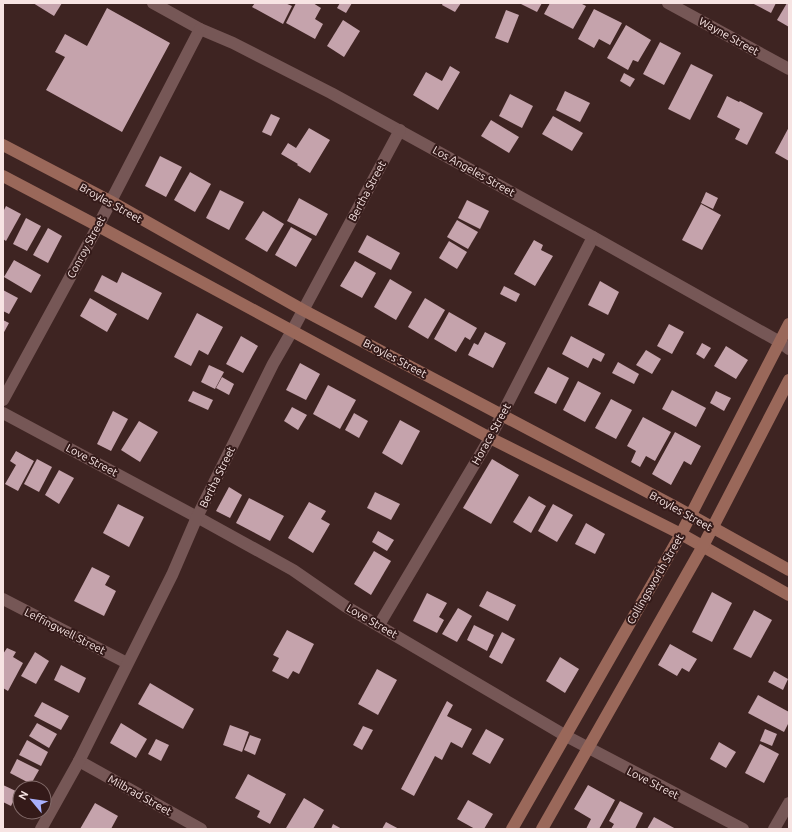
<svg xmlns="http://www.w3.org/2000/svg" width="792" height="832" viewBox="0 0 792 832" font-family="Ubuntu,sans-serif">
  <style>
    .building { fill: #c5a3ac }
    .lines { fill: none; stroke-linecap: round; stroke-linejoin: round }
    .street { stroke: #765756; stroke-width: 12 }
    .secondary { stroke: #9a685a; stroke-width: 12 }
    .labels { text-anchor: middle; stroke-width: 4; stroke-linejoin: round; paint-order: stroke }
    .street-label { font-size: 11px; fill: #f7e4e3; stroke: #341a19 }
  </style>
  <rect width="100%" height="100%" fill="#3e2422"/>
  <g class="building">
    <path d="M33 3H62L54 16Z"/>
    <path d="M255 3H285L292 6 283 24 252 7Z"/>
    <path d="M296 3H313L321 8 315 19 323 24 315 39 286 23Z"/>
    <path d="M340 3H352L346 13 337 8Z"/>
    <path d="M443 3H461L455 12 442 5Z"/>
    <path d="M519 3H542L537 12Z"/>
    <path d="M550 3H580L586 6 573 29 544 14Z"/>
    <path d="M752 3H776L771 13Z"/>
    <path d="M787 3H789V27L777 20Z"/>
    <path d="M107 8 170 43 122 132 46 90 65 57 55 52 65 34 87 46Z"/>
    <path d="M594 9 622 23 610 45 599 39 594 48 578 39Z"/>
    <path d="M506 10 519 15 508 43 495 38Z"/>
    <path d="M343 20 360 31 344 57 327 46Z"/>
    <path d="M626 25 651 40 638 62 633 60 628 70 607 58Z"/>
    <path d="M660 42 681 53 664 85 643 74Z"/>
    <path d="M691 64 713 75 690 120 668 109Z"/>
    <path d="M450 66 460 72 438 110 413 95 426 72 442 81Z"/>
    <path d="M624 73 635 79 630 87 620 81Z"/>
    <path d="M565 91 590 103 580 122 556 110Z"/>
    <path d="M510 94 533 106 522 128 499 116Z"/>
    <path d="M727 96 739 102 740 101 763 113 747 145 735 139 740 129 717 117Z"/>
    <path d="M271 114 280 118 271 136 262 132Z"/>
    <path d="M553 116 583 133 572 151 542 134Z"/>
    <path d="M491 120 519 137 509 153 481 136Z"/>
    <path d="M789 127V161L775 153Z"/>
    <path d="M309 128 330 140 310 173 297 165 298 164 281 154 288 143 296 148Z"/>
    <path d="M160 156 182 167 166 197 145 186Z"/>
    <path d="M190 172 211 184 195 212 174 200Z"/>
    <path d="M220 190 244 202 229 230 206 218Z"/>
    <path d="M706 192 718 198 713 209 701 203Z"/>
    <path d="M299 198 328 214 316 236 287 221Z"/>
    <path d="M467 200 489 211 480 229 458 218Z"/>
    <path d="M701 204 721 215 702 250 682 240Z"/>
    <path d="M6 206 21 214 6 241 3 239V212Z"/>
    <path d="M263 211 284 224 267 252 245 239Z"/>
    <path d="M26 218 41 226 27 251 13 244Z"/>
    <path d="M457 220 478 232 468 249 447 237Z"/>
    <path d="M291 227 312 239 296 267 275 255Z"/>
    <path d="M48 228 62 236 48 263 33 255Z"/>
    <path d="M367 235 400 253 391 270 358 252Z"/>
    <path d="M534 240 543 245 541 250 553 256 535 286 514 274Z"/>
    <path d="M449 241 467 252 457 269 439 258Z"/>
    <path d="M14 260 41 275 31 293 4 277Z"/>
    <path d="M355 261 376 273 362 298 340 286Z"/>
    <path d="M122 272 162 293 148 320 94 291 102 275 117 283Z"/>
    <path d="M390 279 412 292 396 320 374 307Z"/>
    <path d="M600 281 619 292 608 315 588 305Z"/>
    <path d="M504 286 520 294 516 302 500 294Z"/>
    <path d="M3 290 18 298 9 314 3 311Z"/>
    <path d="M90 298 117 314 107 332 80 316Z"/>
    <path d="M425 298 445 310 428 339 408 327Z"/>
    <path d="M449 312 477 328 470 340 465 337 456 352 434 339Z"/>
    <path d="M197 313 223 327 208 355 199 350 191 366 174 357Z"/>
    <path d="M3 320 9 323 3 334Z"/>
    <path d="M669 324 684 332 672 354 657 346Z"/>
    <path d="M485 332 506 343 493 368 468 355 474 343 478 345Z"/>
    <path d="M241 336 258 346 243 373 226 364Z"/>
    <path d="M571 336 605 354 601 362 593 358 588 368 562 354Z"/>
    <path d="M702 343 711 348 704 359 696 354Z"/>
    <path d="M726 346 748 360 736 379 714 366Z"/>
    <path d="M646 350 661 359 652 374 636 365Z"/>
    <path d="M618 362 639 374 634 384 612 373Z"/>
    <path d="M300 363 320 374 306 400 286 390Z"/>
    <path d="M209 365 224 372 215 389 201 382Z"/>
    <path d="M548 367 569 378 556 404 534 393Z"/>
    <path d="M222 377 234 384 229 395 216 388Z"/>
    <path d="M578 381 601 393 585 422 563 410Z"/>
    <path d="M328 385 356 400 340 429 313 414Z"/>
    <path d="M672 390 706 408 696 427 662 409Z"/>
    <path d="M193 391 213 400 208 410 188 401Z"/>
    <path d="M716 391 731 398 724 411 710 403Z"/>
    <path d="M611 399 632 410 616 439 595 428Z"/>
    <path d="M292 407 307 415 298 430 284 421Z"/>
    <path d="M113 411 128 419 111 451 97 444Z"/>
    <path d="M354 413 368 421 359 438 345 430Z"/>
    <path d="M643 417 671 432 655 461 646 456 640 467 631 462 636 451 627 446Z"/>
    <path d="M400 420 420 431 402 465 382 453Z"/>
    <path d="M139 421 158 432 140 462 121 450Z"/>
    <path d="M675 432 701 446 691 465 684 461 671 485 652 474Z"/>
    <path d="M16 451 34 461 18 491 5 484 16 465 10 461Z"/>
    <path d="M37 459 52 467 39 492 24 484Z"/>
    <path d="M492 459 519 475 491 524 463 508Z"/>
    <path d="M59 470 74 478 59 504 45 495Z"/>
    <path d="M229 487 242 495 230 518 216 511Z"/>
    <path d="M375 492 400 504 391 520 367 508Z"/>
    <path d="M529 496 546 506 531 533 513 522Z"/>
    <path d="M249 498 284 516 270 541 236 523Z"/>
    <path d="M309 502 326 511 321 519 330 524 313 553 288 538Z"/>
    <path d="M118 504 144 517 129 547 103 533Z"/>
    <path d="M553 504 573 515 557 542 538 531Z"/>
    <path d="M586 523 605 534 595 554 575 544Z"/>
    <path d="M378 531 394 540 387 551 372 542Z"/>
    <path d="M374 551 391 561 371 595 354 584Z"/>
    <path d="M92 567 110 576 105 585 116 591 104 616 74 601Z"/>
    <path d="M487 591 516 605 508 621 479 606Z"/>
    <path d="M712 592 732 603 712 642 692 632Z"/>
    <path d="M427 593 447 603 439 617 444 620 437 633 413 621Z"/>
    <path d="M458 608 472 616 457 642 442 634Z"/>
    <path d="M754 610 772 620 751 658 733 649Z"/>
    <path d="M474 625 494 635 487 651 467 640Z"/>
    <path d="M287 630 314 644 299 674 293 671 288 679 272 671 279 658 273 655Z"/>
    <path d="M502 632 515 639 502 664 489 657Z"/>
    <path d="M670 644 697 659 689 672 682 668 677 676 658 665Z"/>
    <path d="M7 648 16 652 13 657 23 663 8 691 3 688V654Z"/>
    <path d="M35 652 49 661 36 684 21 676Z"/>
    <path d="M560 657 579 669 565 693 546 681Z"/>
    <path d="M61 665 86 678 79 693 54 680Z"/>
    <path d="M377 669 397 680 378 715 358 704Z"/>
    <path d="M774 671 788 679 783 690 768 682Z"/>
    <path d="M150 683 194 709 183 729 138 704Z"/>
    <path d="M758 695 789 712V722L784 732 748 713Z"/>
    <path d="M447 701 453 705 447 716 472 729 462 748 451 742 442 760 435 756 414 796 401 789Z"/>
    <path d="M42 702 69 716 61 730 34 716Z"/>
    <path d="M37 723 57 734 49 748 29 736Z"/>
    <path d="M121 723 147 739 136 758 110 743Z"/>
    <path d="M230 725 249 732 242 752 223 745Z"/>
    <path d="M363 726 373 730 362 750 353 745Z"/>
    <path d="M486 729 504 739 490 764 472 754Z"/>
    <path d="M765 729 777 734 772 746 760 741Z"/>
    <path d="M250 735 261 739 255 755 244 750Z"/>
    <path d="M156 739 169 745 161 761 148 754Z"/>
    <path d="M27 740 48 752 41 766 19 755Z"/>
    <path d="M719 742 736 752 726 768 710 759Z"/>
    <path d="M760 744 779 754 764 783 745 773Z"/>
    <path d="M17 759 39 770 31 784 10 773Z"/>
    <path d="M248 774 286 794 270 824 257 817 260 811 235 798Z"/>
    <path d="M3 785 18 792 11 806 3 802Z"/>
    <path d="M588 785 615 800 599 829H586L591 819 574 809Z"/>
    <path d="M304 798 324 810 313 829H287L286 828Z"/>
    <path d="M468 800 493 814 484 829H475L457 819Z"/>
    <path d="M620 801 643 813 635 829H611L614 824 609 821Z"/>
    <path d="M95 803 118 816 111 829H80Z"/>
    <path d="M654 817 676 829H647Z"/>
    <path d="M386 822 399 829H382Z"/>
    <path d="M333 824 342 829H331Z"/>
  </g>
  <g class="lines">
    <g class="street">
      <path d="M153 3 200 29 233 43 331 93 593 237 780 342 789 349"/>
      <path d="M668 3 789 69"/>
      <path d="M3 400 98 226 200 29"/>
      <path d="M3 413 197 517 293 570 345 606 566 736 743 829"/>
      <path d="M3 599 127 663"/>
      <path d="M379 625 490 438 593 237"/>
      <path d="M79 761 201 829"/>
      <path d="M41 829 79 761 172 575 197 517 273 364 292 331 400 130"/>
      <path d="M774 829 789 803"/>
    </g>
    <g class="secondary">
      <path d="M3 145 110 201 303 310 674 506 789 570"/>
      <path d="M3 176 98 226 490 438 681 534 789 595"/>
      <path d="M512 829 681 534 789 324"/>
      <path d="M542 829 703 546 789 380"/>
    </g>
  </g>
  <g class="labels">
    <g class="street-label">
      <text transform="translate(729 36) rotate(29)" y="4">Wayne Street</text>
      <text transform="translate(474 171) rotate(29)" y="4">Los Angeles Street</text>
      <text transform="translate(367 191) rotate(-62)" y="4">Bertha Street</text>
      <text transform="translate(111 203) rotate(29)" y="4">Broyles Street</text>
      <text transform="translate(86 247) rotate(-62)" y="4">Conroy Street</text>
      <text transform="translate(395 358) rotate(28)" y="4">Broyles Street</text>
      <text transform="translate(491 434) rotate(-61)" y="4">Horace Street</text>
      <text transform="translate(92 460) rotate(28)" y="4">Love Street</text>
      <text transform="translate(217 477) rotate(-64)" y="4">Bertha Street</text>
      <text transform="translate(681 511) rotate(29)" y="4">Broyles Street</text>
      <text transform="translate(655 579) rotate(-60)" y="4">Collingsworth Street</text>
      <text transform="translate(372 621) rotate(30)" y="4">Love Street</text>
      <text transform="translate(65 631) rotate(27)" y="4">Leffingwell Street</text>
      <text transform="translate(653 783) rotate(27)" y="4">Love Street</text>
      <text transform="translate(140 795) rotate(29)" y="4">Milbrad Street</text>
    </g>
  </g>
  <rect width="792" height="832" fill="none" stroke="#f7e4e3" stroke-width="8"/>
  <g transform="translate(32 800) rotate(299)"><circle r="19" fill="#341a19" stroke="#826b6a"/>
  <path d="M0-3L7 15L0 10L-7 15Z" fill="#a8b0fc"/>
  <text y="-6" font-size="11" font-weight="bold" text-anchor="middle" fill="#f7e4e3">N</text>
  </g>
</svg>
